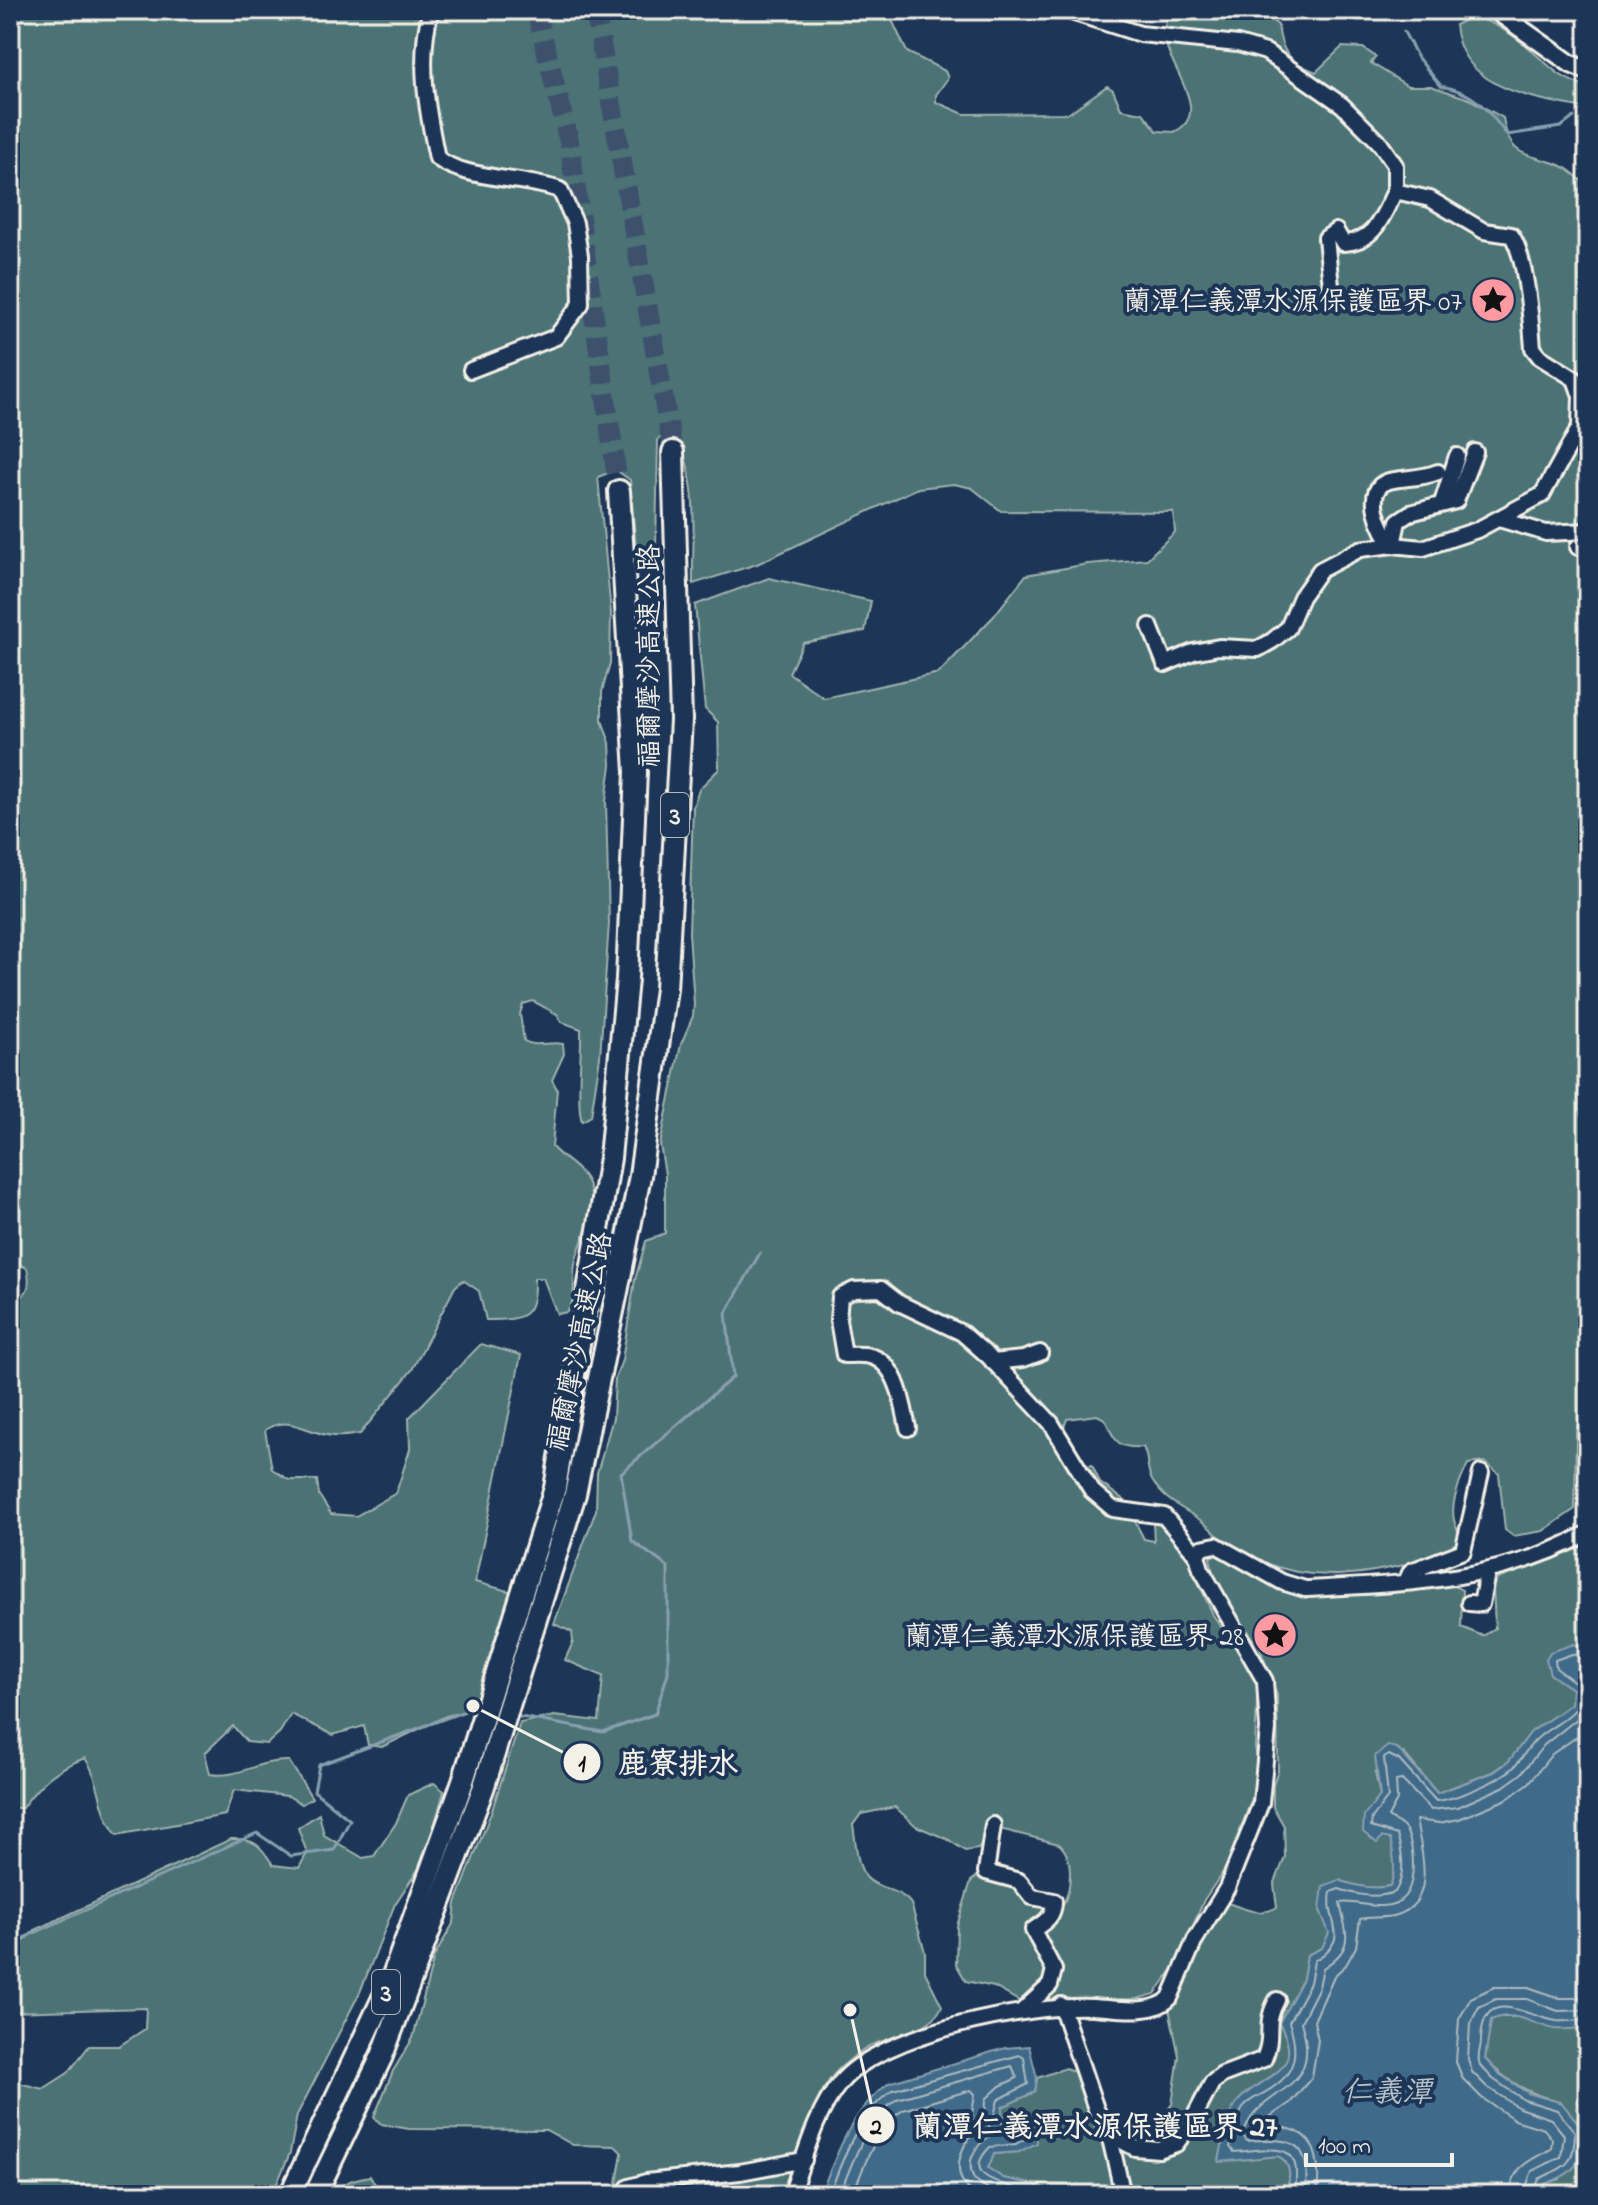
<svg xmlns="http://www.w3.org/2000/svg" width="1598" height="2205" viewBox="0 0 1598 2205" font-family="'Indie Flower','LXGW WenKai TC',sans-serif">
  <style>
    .green { fill: #4b7275; stroke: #a0b2ae; stroke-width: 2 }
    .water { fill: #416a89; stroke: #89a0af; stroke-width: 2 }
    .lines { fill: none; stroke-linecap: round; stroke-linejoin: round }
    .shore { stroke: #acbbc2; stroke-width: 2 }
    .stream { stroke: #89a0af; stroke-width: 3 }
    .highway-tunnel { stroke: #3d516d; stroke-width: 20; stroke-dasharray: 20 10; stroke-linecap: butt }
    .minor-casing { stroke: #f4f1e8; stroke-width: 20 }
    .major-casing { stroke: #f4f1e8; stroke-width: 22 }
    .highway-casing { stroke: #f4f1e8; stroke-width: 26 }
    .minor { stroke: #1d3557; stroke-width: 14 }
    .major { stroke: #1d3557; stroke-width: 16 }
    .highway { stroke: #1d3557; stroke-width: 20 }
    .labels { text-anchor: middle; stroke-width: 8; stroke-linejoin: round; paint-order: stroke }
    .shield { fill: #1d3557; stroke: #b4b9bc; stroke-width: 2 }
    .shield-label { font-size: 26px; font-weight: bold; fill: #f4f1e8 }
    .poi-label { font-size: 28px; fill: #f4f1e8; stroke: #1d3557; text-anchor: end }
    .street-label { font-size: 28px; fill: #f4f1e8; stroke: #1d3557 }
    .water-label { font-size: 30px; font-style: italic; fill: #b5c2c7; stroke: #1d3557 }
    .leader { fill: none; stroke: #f4f1e8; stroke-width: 3 }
    .callout-dot { fill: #f4f1e8; stroke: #1d3557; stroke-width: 3 }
    .mark-label { font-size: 24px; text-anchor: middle; font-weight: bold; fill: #111 }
    .callout-label { font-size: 30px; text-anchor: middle; font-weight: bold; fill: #f4f1e8; stroke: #1d3557; stroke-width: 8; stroke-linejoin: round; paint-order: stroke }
  </style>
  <rect width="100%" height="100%" fill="#1d3557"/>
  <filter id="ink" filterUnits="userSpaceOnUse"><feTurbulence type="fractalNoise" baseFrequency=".0125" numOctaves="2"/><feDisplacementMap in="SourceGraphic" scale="16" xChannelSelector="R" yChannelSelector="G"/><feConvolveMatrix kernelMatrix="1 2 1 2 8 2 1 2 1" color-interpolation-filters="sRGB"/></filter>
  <g filter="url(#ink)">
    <g class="green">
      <path d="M10 10H862L892 20 907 52 945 71 948 78 936 95V102L964 114 1069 113 1107 86 1113 90 1121 109 1143 113 1157 131 1174 132C1216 113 1163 62 1164 32 1164 26 1167 19 1168 13L1173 10H1267V17L1278 25C1281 53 1290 62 1316 72L1342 47 1363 48 1376 57 1371 63 1408 86H1431L1469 99 1503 118C1510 161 1529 152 1562 166 1571 170 1580 180 1588 186V1391L1576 1432 1575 1509 1543 1531 1513 1536 1505 1530 1499 1474 1485 1462 1468 1464C1461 1479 1450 1502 1454 1520 1456 1531 1464 1537 1464 1549 1380 1572 1308 1596 1228 1544 1218 1537 1210 1527 1200 1520 1182 1507 1166 1502 1153 1482 1146 1472 1149 1458 1143 1447 1117 1449 1115 1441 1105 1419L1097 1415 1067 1419 1061 1436 1065 1464 1073 1470 1092 1465 1100 1483 1124 1500 1144 1539 1154 1541 1153 1522 1164 1517 1189 1561 1213 1615 1258 1679 1255 1748 1259 1767 1253 1795 1227 1866 1204 1900 1177 1963 1155 1994 1137 1999 1019 2001 994 1987 966 1981 956 1964 957 1926 971 1881 979 1875C1010 1879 1034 1895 1063 1905 1071 1889 1075 1858 1059 1844L996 1828 978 1849 965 1851 949 1840 916 1826 895 1807 861 1814 853 1825C856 1840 856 1865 866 1877 877 1890 901 1889 911 1904L925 1952V1972L942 2006C932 2032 892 2035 869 2046 859 2051 849 2061 840 2068 809 2095 803 2159 781 2195H615L622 2153 615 2146 573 2145 546 2130 409 2129 381 2124 374 2117 393 2071 413 2038 434 1957 454 1922 456 1903 492 1810 520 1723 554 1716 599 1721 603 1676 565 1660 573 1642 572 1632 554 1624 596 1510 597 1473 613 1418 615 1379 622 1360 635 1280 646 1241 665 1233V1174L660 1145 681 1044 693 1016 694 1004 689 933 693 807 699 789 719 769 718 722 705 709 695 605 769 578 871 601 865 631 803 643 789 673 824 698 939 673 993 617 1026 575 1088 564 1147 559 1175 532 1173 512 1001 511 972 488 954 484 918 488 757 564 693 584C692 536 701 476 674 434H665L658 440 656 547 650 566 641 569 637 560 630 480 616 470 598 477 611 613 610 663 602 692V720L610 743 611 765 606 801 609 923 600 1057 591 1116 582 1121C576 1107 582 1050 581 1029L562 1022 557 1014 533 1001 523 1004 520 1014 524 1041C536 1048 549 1041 563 1044L564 1054 552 1080 557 1089 552 1147C564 1161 583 1168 589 1186 598 1212 580 1240 575 1264 572 1281 577 1299 567 1312L557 1314 543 1278H534C535 1318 524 1320 486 1320L479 1291 463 1280 455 1287 412 1370 360 1434C352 1435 342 1437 334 1436 309 1435 290 1413 265 1430L272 1469 289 1480H317L319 1495 331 1514 356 1516 396 1493 410 1449 409 1418 481 1344 521 1355 475 1582 512 1592 475 1709 446 1716 382 1747 368 1745 364 1726 333 1735 291 1714 280 1732 267 1744 247 1742 233 1726 205 1753 210 1774C239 1779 256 1760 289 1761L312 1798 302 1804 288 1796 234 1790 225 1815 117 1835C98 1812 102 1782 85 1758 55 1769 40 1783 22 1808H10V1306C27 1295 32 1288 27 1268L10 1260Z"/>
      <path d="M1473 16C1507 26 1528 48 1555 71 1564 79 1577 83 1588 89V109C1536 98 1461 91 1455 25Z"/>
      <path d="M1588 1540V1654L1574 1644 1550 1674 1572 1689 1571 1704 1531 1732 1509 1761 1493 1772 1437 1793 1404 1753 1375 1772 1380 1796 1364 1816 1382 1837 1390 1838C1394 1854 1397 1871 1390 1886 1372 1890 1355 1887 1339 1880L1320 1910 1330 1933 1322 1948 1307 1955 1303 1979 1279 2023C1309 2075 1260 2074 1239 2100 1226 2117 1224 2141 1219 2161L1278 2156C1293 2163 1291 2182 1284 2195H1035L1039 2193 1036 2185 1003 2178 988 2168 994 2154 1019 2152 1029 2121 1002 2115V2107L1035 2092 1037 2078 1066 2068 1079 2074 1111 2124 1143 2126 1163 2116 1172 2104 1179 2056 1168 2004 1214 1921 1228 1903C1244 1909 1261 1917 1277 1907L1274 1885 1285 1857 1284 1826 1273 1807V1784L1278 1770 1277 1695 1259 1646 1215 1586 1210 1557 1217 1554C1271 1579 1320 1599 1381 1594 1406 1592 1429 1584 1454 1586L1462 1590 1461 1627 1483 1636 1495 1628 1493 1586 1497 1579 1540 1564Z"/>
      <path d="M434 1783 444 1791 425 1859 395 1904 360 1992 297 2115 290 2153 272 2195H10V2042L18 2051 19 2083 43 2089 68 2073 89 2046H119L145 2029 146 2008 10 2012V1954L35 1930 231 1839C255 1838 261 1846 273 1865L299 1868 307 1853 298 1828 319 1814 324 1835 363 1858 374 1856 396 1823 408 1795Z"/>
      <path d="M1498 2017H1524L1555 2029 1588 2028V2195H1541L1544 2184 1560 2179 1562 2103C1531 2094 1507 2083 1485 2059L1491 2020Z"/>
      <path d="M370 2176 375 2184 372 2195H336C344 2180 354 2179 370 2176Z"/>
    </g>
    <g class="water">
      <path d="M1574 1644 1588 1654V2028C1578 2028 1565 2030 1555 2029 1532 2025 1515 2009 1491 2020L1485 2059 1498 2073 1528 2093 1562 2103 1583 2129C1581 2163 1578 2173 1544 2184L1541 2195H1284C1291 2182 1293 2163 1278 2156L1219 2162C1223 2142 1226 2112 1241 2098 1266 2074 1307 2071 1279 2023L1303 1979 1307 1955 1322 1948 1329 1933 1320 1910 1323 1886 1339 1880C1355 1886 1372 1890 1390 1886 1397 1871 1394 1854 1390 1839L1382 1837 1377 1843 1363 1832 1364 1816 1380 1796 1375 1756 1388 1746 1397 1748 1437 1793 1494 1772 1509 1761 1531 1732 1571 1704 1572 1689 1550 1674 1546 1659 1550 1652Z"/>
      <path d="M1029 2046 1037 2078 1035 2092 1002 2107V2115L1029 2121 1036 2127 1037 2143 1019 2152 994 2154 988 2168 1003 2178 1037 2185 1039 2193 820 2195C837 2154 851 2110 889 2083L1005 2048Z"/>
    </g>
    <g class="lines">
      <g class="shore">
        <path d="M829 2195C844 2157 857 2114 893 2090L1020 2055 1024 2058 1028 2084 998 2100 994 2115 1000 2122 1025 2129 1028 2137 1016 2144 990 2147C955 2182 1017 2184 1032 2195"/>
        <path d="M839 2195C854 2161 865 2120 897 2099L1012 2066 1017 2078 1000 2086 986 2099 985 2118 993 2134C977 2144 964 2158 974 2179L997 2195"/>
        <path d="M852 2195C865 2166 875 2128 903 2110L971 2090 975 2094 972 2113 976 2129C958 2150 949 2176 975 2195"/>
        <path d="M1294 2195C1305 2139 1276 2149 1234 2152L1230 2147C1234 2133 1236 2117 1245 2105 1252 2098 1264 2094 1272 2088 1298 2071 1298 2048 1289 2022L1310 1983 1314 1961C1354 1936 1325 1925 1331 1892L1339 1889C1357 1895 1376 1899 1395 1892 1406 1875 1403 1854 1397 1835L1371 1827 1372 1818 1388 1797 1384 1758 1389 1755 1399 1760 1436 1801C1457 1799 1502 1780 1516 1765 1524 1756 1530 1743 1540 1736 1557 1722 1587 1712 1580 1686L1556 1668 1555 1660 1572 1654 1588 1660"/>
        <path d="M1305 2195C1312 2142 1295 2137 1247 2141L1243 2136C1255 2085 1326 2097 1301 2022L1319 1987 1323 1968C1357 1947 1345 1932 1340 1903 1356 1900 1378 1911 1396 1903 1418 1893 1415 1850 1407 1832 1403 1823 1394 1822 1388 1817L1397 1800 1396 1781 1402 1780 1431 1810 1458 1807 1503 1787 1521 1774 1544 1745 1588 1710"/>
        <path d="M1317 2195C1322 2154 1314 2124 1265 2127L1262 2122 1290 2103 1312 2077 1318 2040 1314 2021 1334 1976 1346 1965 1356 1947 1360 1919C1371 1916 1384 1919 1397 1915 1438 1902 1421 1849 1416 1820L1439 1823 1459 1819 1507 1799 1529 1783 1552 1754 1588 1729"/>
        <path d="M1511 2195C1511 2166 1529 2161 1551 2149L1552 2139 1544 2129 1515 2120 1482 2098 1463 2079 1456 2062 1459 2019 1471 1998 1494 1987H1528L1560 1998H1588"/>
        <path d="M1523 2195 1532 2171 1561 2157 1564 2135 1551 2119 1519 2108 1487 2087 1472 2072 1468 2059 1470 2024 1479 2007 1496 1999H1527L1558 2011 1588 2010"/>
        <path d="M1533 2195 1539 2179C1566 2165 1574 2167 1575 2132L1557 2110 1524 2100 1493 2079 1480 2065C1476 2056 1481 2050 1481 2041 1482 1985 1523 2015 1556 2021 1566 2022 1578 2020 1588 2020"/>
      </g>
      <g class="stream">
        <path d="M1392 10 1397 19"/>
        <path d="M1404 32 1418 58 1441 86C1475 92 1487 109 1507 135L1561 127 1574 117"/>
        <path d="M1583 105 1588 100"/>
        <path d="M515 1716 603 1732 655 1714 668 1673V1567L632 1541 621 1473 733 1377 726 1313 760 1253"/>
        <path d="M10 1944 257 1833 291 1856 334 1850 350 1820 314 1791 319 1765 476 1707"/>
      </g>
      <g class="highway-tunnel">
        <path d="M536 10 569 141 619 491"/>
        <path d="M595 10 673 452"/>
      </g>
      <g class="minor-casing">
        <g id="minor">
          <path d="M431 10C417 58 427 110 437 158 465 180 524 177 560 190L575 223 580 256 581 304 556 337 471 370"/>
          <path d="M1065 10 1140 34 1238 44 1266 52 1342 105 1379 142 1395 165V191L1430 199 1484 231 1511 235C1526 254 1531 321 1533 348L1540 357 1575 379 1581 396 1580 427 1542 495 1477 530 1423 548 1393 545 1360 549 1320 570 1301 597 1288 628 1272 641 1258 649 1219 647 1193 652 1165 664 1150 626"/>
          <path d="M1331 286 1326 238 1336 231 1343 243C1375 242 1382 217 1395 191"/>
          <path d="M1442 503 1457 456"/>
          <path d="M1499 519 1546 533 1588 531"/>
          <path d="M1393 545 1398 521 1410 513 1456 501 1475 452"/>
          <path d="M1393 545C1381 532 1361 488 1389 481 1406 477 1421 479 1438 472"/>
          <path d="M1578 547 1588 548"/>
          <path d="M993 1362 1023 1359 1040 1353"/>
          <path d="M908 1428C903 1405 898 1363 870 1356 862 1354 852 1355 844 1355L838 1320 840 1297 854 1290 881 1289 899 1303 962 1333 988 1356 1051 1423 1092 1491 1113 1509 1164 1516 1197 1555"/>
          <path d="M1406 1582 1411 1571 1463 1551 1481 1473"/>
          <path d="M1469 1603 1481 1604 1487 1573"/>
          <path d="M993 1825 986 1872 1019 1881 1032 1897 1054 1901C1054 1917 1045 1922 1033 1930L1054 1970 1050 1985 1021 2012"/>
          <path d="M1061 2005 1096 2109 1109 2134 1135 2148 1159 2150 1176 2144 1190 2125 1212 2083 1222 2075 1264 2059C1275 2033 1263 2025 1277 2000"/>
          <path d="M1109 2134 1123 2195"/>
          <path d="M622 2195 629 2187 646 2182 740 2172 804 2160"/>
          <path d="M791 2195C805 2157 814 2115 840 2083 880 2033 1030 2004 1093 2007 1115 2008 1153 2016 1170 1998L1195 1940 1227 1888 1261 1803 1268 1729 1265 1681 1201 1569 1197 1555 1201 1548 1216 1545 1282 1582 1305 1589C1403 1584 1500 1582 1588 1533"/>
        </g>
      </g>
      <g class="major-casing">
        <path id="major" d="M1495 10 1571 64 1588 71"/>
      </g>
      <g class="highway-casing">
        <g id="highway">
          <path d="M290 2195 391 1981 463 1781 555 1488 610 1158 627 979 636 772 619 491"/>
          <path d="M315 2195 382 2056 483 1789 575 1494 618 1287 640 1176 666 989 681 720 673 452"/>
        </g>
      </g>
      <use href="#minor" class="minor"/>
      <use href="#major" class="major"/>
      <use href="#highway" class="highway"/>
    </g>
  </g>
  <defs>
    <g id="sight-disc" transform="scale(2.3)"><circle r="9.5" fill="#ff9aa2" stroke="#1d3557"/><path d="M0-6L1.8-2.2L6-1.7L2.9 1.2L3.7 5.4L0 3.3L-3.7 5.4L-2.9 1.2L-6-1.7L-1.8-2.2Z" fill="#111"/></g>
  </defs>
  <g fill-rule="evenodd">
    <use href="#sight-disc" x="1493" y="300"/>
    <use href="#sight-disc" x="1275" y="1635"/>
  </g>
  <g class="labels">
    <g class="shield">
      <rect x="661" y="793" width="28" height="44" rx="6"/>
      <rect x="372" y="1970" width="28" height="44" rx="6"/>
    </g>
    <g class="shield-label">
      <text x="675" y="824">3</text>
      <text x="386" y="2001">3</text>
    </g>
    <g class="poi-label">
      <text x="1462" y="310">蘭潭仁義潭水源保護區界 07</text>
      <text x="1244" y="1645">蘭潭仁義潭水源保護區界 28</text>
    </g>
    <g class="street-label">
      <text transform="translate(648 656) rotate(-90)" y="10">福爾摩沙高速公路</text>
      <text transform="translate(578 1341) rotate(-78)" y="10">福爾摩沙高速公路</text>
    </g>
    <g class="water-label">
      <text x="1387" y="2101">仁義潭</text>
    </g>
  </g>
  <path class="leader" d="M473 1706L582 1762M850 2010L876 2125"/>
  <g class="callout-dot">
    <circle cx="473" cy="1706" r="8"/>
    <circle cx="850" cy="2010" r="8"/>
    <circle cx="582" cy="1762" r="20"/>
    <circle cx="876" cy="2125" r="20"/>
  </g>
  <g class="mark-label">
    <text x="582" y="1771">1</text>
    <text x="876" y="2134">2</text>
  </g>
  <g class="callout-label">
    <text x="678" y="1773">鹿寮排水</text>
    <text x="1095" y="2136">蘭潭仁義潭水源保護區界 27</text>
  </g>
  <rect width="1598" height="2205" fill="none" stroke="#1d3557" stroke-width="40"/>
  <rect x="20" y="20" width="1558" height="2165" fill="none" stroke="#f4f1e8" stroke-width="3" filter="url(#ink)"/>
  <path d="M1306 2153v12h146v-12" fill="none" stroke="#f4f1e8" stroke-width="4"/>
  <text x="1318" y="2153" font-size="24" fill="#f4f1e8" stroke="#1d3557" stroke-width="6" paint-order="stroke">100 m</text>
</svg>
